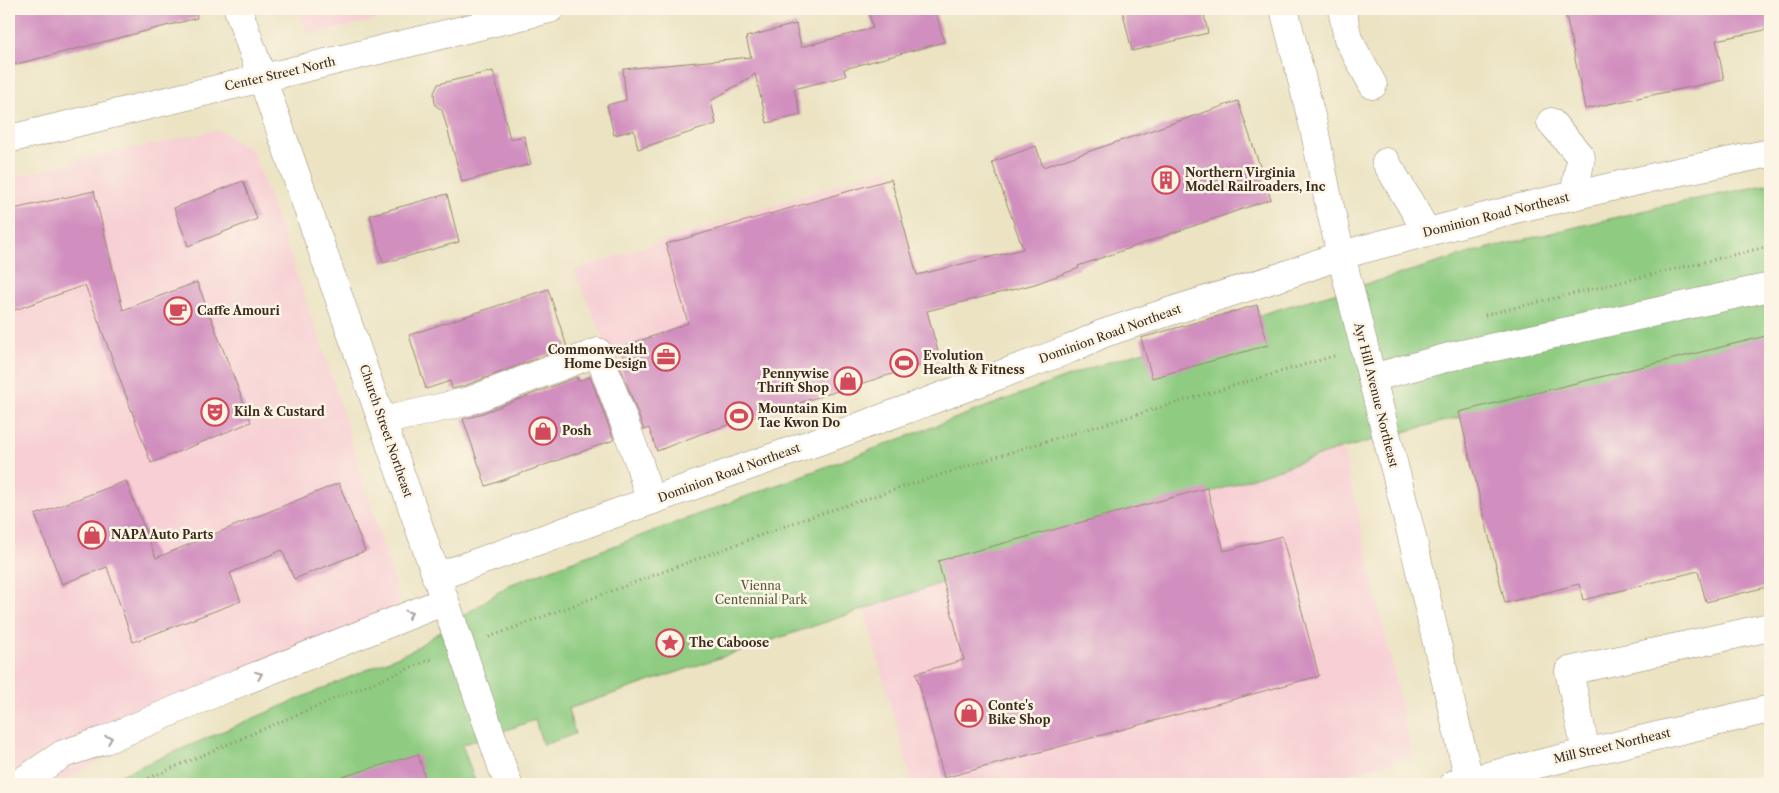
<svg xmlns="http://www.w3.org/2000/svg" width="1779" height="793" viewBox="0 0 1779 793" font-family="'Libre Caslon Text',serif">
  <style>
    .built { fill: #f7cfd4 }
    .green { fill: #8fcc82; stroke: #657b50 }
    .building { fill: #d18fbf }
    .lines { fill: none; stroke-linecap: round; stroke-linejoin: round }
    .minor-casing { stroke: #938670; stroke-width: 29 }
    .path { stroke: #938670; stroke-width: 3; stroke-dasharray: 1 4; stroke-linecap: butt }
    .minor { stroke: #fff; stroke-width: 28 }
    .oneway { stroke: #a79f9a }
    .labels { text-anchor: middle; stroke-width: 5; stroke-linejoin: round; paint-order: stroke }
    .street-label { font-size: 12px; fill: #3b2a1e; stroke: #fcf5e5 }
    .poi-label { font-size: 12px; font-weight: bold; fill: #3b2a1e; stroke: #fcf5e5; text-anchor: start }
    .park-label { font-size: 12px; fill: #545b3c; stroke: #fcf5e5 }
  </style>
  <rect width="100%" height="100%" fill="#fcf5e5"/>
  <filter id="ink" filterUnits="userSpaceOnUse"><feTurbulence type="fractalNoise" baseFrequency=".02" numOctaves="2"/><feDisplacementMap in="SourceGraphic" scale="10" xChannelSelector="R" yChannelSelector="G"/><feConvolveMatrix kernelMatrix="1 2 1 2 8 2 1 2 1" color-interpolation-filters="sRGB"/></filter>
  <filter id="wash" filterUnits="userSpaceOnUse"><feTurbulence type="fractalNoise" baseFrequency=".0096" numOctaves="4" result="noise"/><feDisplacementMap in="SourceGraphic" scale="20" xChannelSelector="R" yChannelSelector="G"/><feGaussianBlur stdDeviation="1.12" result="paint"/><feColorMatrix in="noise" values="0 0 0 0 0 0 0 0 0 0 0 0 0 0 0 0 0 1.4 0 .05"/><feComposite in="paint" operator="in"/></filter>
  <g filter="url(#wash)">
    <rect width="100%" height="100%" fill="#ebe3c2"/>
    <g class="built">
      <path d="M298 9H424L308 35Z"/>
      <path d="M218 130 253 151 325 355 401 604 120 749 57 784H9V178L102 155Z"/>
      <path d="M889 168 940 359 653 453 574 270Z"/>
      <path d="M1343 448 1413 757 1311 784H912L864 609Z"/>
    </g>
    <path class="green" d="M1770 184V336L1706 351 1333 451 568 709 575 734 543 745 535 720 462 745 476 784H102L137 768 413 650 509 585 1093 367 1292 305 1384 279 1477 251 1663 206Z"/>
    <g id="blocks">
      <g class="building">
        <path d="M9 9H196L197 18 9 66Z"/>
        <path d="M868 9H935L944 42 844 69 846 76 794 89 801 115 767 123 755 74 711 101 716 124 638 149 634 130 614 135 607 105 626 100 623 69 751 57 746 37 796 24 801 47 873 28Z"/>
        <path d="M1122 9H1203L1208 33 1132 51Z"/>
        <path d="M1565 9H1770V29L1716 40 1724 80 1585 109Z"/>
        <path d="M493 71 510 139 524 136 531 164 462 182 442 110 435 105 434 93 438 84Z"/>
        <path d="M1238 101 1271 199 1078 266 1079 268 1035 284 927 311 940 359 703 433 657 451 649 428 644 430 620 366 626 364 621 348 688 323 666 244 891 179 917 275 1023 249 992 162 1036 146 1043 167Z"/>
        <path d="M243 181 257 219 188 246 174 208Z"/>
        <path d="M94 191 123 310 197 282 251 422 151 463 85 285 9 312V210Z"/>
        <path d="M447 194 459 242 383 263 370 215Z"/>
        <path d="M548 289 567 347 464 386 452 389 450 381 426 389 409 335Z"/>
        <path d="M1257 305 1268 345 1152 378 1141 338Z"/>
        <path d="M1770 335V586L1706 602 1698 571 1583 600 1579 584 1505 603 1459 412Z"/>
        <path d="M577 377 578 381 590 377 614 440 486 486 463 419 475 416Z"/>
        <path d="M126 481 156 558 339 483 365 551 294 579 282 550 230 573 241 601 133 642 107 567 62 584 35 515Z"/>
        <path d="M1207 488 1224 551 1282 536 1319 676 944 778 916 673 964 660 938 561Z"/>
        <path d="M418 754 427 784H340L339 778Z"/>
      </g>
    </g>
  </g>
  <g filter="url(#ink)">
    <use href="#blocks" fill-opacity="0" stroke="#938670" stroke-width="1"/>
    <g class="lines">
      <g class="minor-casing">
        <g id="minor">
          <path d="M238 9 461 647 508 784"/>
          <path d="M1284 9 1314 128 1327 194 1341 255 1412 537 1469 780"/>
          <path d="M1342 9 1348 39 1373 85"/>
          <path d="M1551 122 1581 157 1574 196"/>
          <path d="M9 139 550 9"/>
          <path d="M1386 162 1427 232"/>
          <path d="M1372 378 1453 356 1770 287"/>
          <path d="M383 421 469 401 598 352 639 462 650 501"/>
          <path d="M436 577 853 429 1070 349 1102 334 1168 312 1283 276 1341 255 1519 208 1677 172 1770 153"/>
          <path d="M1586 752 1569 671 1770 627"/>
          <path d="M18 784 63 754 105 740 241 682 445 601"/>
          <path d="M1454 784 1770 709"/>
        </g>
      </g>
      <g class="path">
        <path d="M1485 315 1770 246"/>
        <path d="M489 637 804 519 1027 447 1334 356"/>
        <path d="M135 784 336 698 432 659"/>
      </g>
      <use href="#minor" class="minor"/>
    </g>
    <defs><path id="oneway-chevron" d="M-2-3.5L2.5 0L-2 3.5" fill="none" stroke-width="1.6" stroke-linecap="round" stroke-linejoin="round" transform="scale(1.25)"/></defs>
    <g class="oneway">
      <use href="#oneway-chevron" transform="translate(409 614) rotate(-21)"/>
      <use href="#oneway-chevron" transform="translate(259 675) rotate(-22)"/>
      <use href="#oneway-chevron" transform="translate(109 739) rotate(-22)"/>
    </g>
  </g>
  <defs>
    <g id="building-ring" transform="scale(1.4375)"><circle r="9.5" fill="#fcf5e5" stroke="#d1495b" stroke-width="1.5"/><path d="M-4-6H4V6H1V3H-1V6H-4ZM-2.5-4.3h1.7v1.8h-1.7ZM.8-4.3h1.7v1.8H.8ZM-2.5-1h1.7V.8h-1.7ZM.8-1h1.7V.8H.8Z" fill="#d1495b"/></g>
    <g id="cafe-ring" transform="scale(1.4375)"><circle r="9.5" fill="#fcf5e5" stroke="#d1495b" stroke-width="1.5"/><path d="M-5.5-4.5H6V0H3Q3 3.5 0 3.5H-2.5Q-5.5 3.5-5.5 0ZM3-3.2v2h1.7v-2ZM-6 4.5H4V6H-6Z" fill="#d1495b"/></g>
    <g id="office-ring" transform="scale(1.4375)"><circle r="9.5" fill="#fcf5e5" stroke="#d1495b" stroke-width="1.5"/><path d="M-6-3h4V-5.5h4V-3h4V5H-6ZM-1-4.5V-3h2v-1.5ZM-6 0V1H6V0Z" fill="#d1495b"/></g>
    <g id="stadium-ring" transform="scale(1.4375)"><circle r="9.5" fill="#fcf5e5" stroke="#d1495b" stroke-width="1.5"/><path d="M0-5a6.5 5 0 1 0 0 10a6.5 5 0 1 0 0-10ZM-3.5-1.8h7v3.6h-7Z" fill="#d1495b"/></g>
    <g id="shop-ring" transform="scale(1.4375)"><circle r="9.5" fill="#fcf5e5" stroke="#d1495b" stroke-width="1.5"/><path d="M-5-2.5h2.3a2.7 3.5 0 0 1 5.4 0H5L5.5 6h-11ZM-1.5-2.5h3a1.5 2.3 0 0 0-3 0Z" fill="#d1495b"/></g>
    <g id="theatre-ring" transform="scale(1.4375)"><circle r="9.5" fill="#fcf5e5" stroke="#d1495b" stroke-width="1.5"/><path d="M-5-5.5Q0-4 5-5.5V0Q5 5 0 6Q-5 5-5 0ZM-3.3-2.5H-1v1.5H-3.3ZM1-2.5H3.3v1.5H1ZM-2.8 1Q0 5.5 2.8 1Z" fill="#d1495b"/></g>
    <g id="sight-ring" transform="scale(1.4375)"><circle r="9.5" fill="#fcf5e5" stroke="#d1495b" stroke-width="1.5"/><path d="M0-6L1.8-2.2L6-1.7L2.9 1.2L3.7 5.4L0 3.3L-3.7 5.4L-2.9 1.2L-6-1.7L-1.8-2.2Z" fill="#d1495b"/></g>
  </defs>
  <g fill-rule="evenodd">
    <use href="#building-ring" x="1166" y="180"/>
    <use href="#cafe-ring" x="178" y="311"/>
    <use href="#office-ring" x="666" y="357"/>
    <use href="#stadium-ring" x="904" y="363"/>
    <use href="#shop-ring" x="848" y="381"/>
    <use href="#theatre-ring" x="215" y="412"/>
    <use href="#stadium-ring" x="739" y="416"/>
    <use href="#shop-ring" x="543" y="431"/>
    <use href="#shop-ring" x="92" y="535"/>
    <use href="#sight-ring" x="670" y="643"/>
    <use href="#shop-ring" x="969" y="713"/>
  </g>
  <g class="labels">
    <g class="street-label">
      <text transform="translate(280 74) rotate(-13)" y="4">Center Street North</text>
      <text transform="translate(1496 215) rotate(-14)" y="4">Dominion Road Northeast</text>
      <text transform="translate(1110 334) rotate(-20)" y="4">Dominion Road Northeast</text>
      <text transform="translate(1376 395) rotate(76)" y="4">Ayr Hill Avenue Northeast</text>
      <text transform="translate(386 431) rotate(71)" y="4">Church Street Northeast</text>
      <text transform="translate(729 473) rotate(-20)" y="4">Dominion Road Northeast</text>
      <text transform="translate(1612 746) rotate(-13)" y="4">Mill Street Northeast</text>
    </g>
    <g class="poi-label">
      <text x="1185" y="177">Northern Virginia<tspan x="1185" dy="14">Model Railroaders, Inc</tspan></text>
      <text x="197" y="315">Caffe Amouri</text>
      <text x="647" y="354" text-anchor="end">Commonwealth<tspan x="647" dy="14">Home Design</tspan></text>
      <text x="923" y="360">Evolution<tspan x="923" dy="14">Health &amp; Fitness</tspan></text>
      <text x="829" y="378" text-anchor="end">Pennywise<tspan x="829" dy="14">Thrift Shop</tspan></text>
      <text x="758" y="413">Mountain Kim<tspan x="758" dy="14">Tae Kwon Do</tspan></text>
      <text x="234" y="416">Kiln &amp; Custard</text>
      <text x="562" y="435">Posh</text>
      <text x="111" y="539">NAPA Auto Parts</text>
      <text x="689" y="647">The Caboose</text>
      <text x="988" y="710">Conte's<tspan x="988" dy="14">Bike Shop</tspan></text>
    </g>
    <g class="park-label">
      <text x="761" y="590">Vienna<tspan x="761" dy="14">Centennial Park</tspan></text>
    </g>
  </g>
  <rect width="1779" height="793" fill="none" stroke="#fcf5e5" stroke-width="30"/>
</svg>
